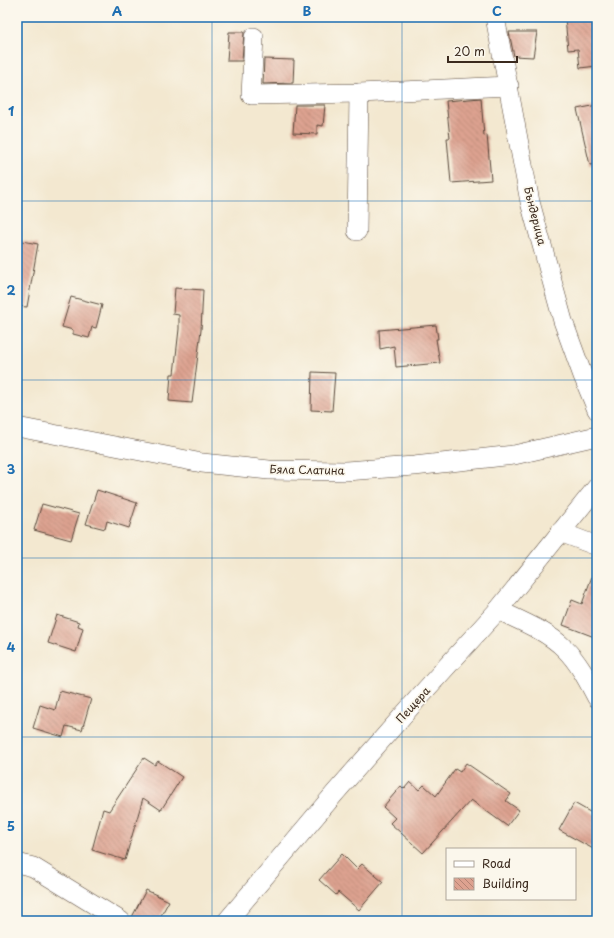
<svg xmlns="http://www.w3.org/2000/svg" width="614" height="938" viewBox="0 0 614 938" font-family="'Playpen Sans',sans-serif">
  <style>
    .building { fill: url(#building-back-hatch) }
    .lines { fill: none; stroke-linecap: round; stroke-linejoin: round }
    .minor-casing { stroke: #574639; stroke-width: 20 }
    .minor { stroke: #fff; stroke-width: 19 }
    .grid { fill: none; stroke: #1f6fb2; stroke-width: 1; stroke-opacity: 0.55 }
    .labels { text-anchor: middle; stroke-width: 3.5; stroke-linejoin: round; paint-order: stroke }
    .street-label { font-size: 11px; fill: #3b2a1e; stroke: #fbf7ec }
    .neatline { fill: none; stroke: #1f6fb2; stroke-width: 1.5 }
    .grid-label { font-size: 13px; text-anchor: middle; font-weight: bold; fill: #1f6fb2 }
  </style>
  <defs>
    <pattern id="building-back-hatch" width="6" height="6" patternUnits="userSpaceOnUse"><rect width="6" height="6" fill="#dda290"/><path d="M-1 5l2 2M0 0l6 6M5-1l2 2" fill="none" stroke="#b48475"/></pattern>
  </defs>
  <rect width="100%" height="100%" fill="#fbf7ec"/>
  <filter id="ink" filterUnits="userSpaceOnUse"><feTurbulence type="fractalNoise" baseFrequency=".025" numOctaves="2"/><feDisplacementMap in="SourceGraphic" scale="8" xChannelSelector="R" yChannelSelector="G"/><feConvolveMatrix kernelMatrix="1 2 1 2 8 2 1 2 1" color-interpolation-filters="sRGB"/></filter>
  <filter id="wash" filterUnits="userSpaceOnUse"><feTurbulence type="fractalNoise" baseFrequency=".012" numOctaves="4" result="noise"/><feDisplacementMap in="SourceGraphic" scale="16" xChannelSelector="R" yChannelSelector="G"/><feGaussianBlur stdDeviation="0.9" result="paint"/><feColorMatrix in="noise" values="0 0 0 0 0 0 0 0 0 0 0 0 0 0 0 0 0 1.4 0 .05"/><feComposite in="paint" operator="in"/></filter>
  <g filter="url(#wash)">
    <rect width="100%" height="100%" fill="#f3e8d0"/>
    <g id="blocks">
      <g class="building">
        <path d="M565 17H597V66L580 68 578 49 568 50Z"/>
        <path d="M229 32H244L242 61H227Z"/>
        <path d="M509 32H537L533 57 514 56Z"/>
        <path d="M264 59 294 60 293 83 263 84Z"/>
        <path d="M481 98 484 136 487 135 491 180 451 183 447 138H450L446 101Z"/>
        <path d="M295 105H325L323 126 317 125V134L293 133Z"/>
        <path d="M597 105V164L590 165 577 109Z"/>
        <path d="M17 240 38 244 27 307 17 306Z"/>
        <path d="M175 288 203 290 201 330 192 403 169 401 171 374H174L179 329V315L173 314Z"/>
        <path d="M71 297 102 305 96 328 92 327 89 338 73 334V330L62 327Z"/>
        <path d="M436 325 438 339H436L440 363 396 367 394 346 380 349 379 330Z"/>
        <path d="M312 372 335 373 332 411 311 410Z"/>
        <path d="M97 490 137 503 129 528 107 521 105 529 86 524Z"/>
        <path d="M42 504 79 514 71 540 34 530Z"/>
        <path d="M595 568H597V638L563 625 572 600 582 604Z"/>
        <path d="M57 615 79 622 78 626 83 628 76 652 48 643Z"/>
        <path d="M60 691 91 699 82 730 66 726 63 737 33 728 40 705 55 710Z"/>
        <path d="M144 758 155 765 158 761 182 777 161 810 143 798 125 860 92 850 103 809 109 811Z"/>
        <path d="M466 763 511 794 506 801 519 810 507 826 471 800 423 853 390 823 395 818 383 807 401 786 404 789 410 782 419 790 424 785 436 796 455 769 460 772Z"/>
        <path d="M574 803 597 816V851L559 830Z"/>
        <path d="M342 854 357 869 362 864 383 882 359 910 338 892 336 895 319 880Z"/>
        <path d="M146 890 169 901 158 921H132L131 919Z"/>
      </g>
    </g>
  </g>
  <g filter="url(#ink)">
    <use href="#blocks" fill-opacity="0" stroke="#574639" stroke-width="1"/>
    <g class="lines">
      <g class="minor-casing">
        <g id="minor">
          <path d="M495 17 530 202 563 321 583 376 597 410"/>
          <path d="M254 37 251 95 359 93 509 86"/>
          <path d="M357 231 359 93"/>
          <path d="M17 427 202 463 269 470 346 471 414 466 514 455 597 436"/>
          <path d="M560 532 597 546"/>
          <path d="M498 610C521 621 547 631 565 649 579 663 588 681 597 698"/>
          <path d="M17 863 33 867 121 921"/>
          <path d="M227 921 335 793 420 696 498 610 597 487"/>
        </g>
      </g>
      <use href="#minor" class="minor"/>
    </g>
  </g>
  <path class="grid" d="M212 17V921M402 17V921M17 201H597M17 380H597M17 558H597M17 737H597"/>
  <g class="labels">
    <g class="street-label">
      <text transform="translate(535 216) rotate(76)" y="4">Бъндерица</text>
      <text transform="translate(307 470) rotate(1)" y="4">Бяла Слатина</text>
      <text transform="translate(413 705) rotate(-48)" y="4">Пещера</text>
    </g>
  </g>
  <rect width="614" height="938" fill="none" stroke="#fbf7ec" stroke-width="44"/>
  <rect x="446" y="848" width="130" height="52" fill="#fbf7ec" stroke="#aea59a"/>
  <rect x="454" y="861" width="20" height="6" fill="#ffffff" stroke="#aea59a"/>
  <text x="482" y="868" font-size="12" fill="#3b2a1e">Road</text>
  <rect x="454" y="878" width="20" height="12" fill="url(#building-back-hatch)" stroke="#aea59a"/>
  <text x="482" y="888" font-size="12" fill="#3b2a1e">Building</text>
  <path d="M448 56v6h69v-6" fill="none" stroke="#3b2a1e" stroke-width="2"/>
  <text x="454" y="56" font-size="12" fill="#3b2a1e" stroke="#fbf7ec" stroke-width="3" paint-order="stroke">20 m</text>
  <rect x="22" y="22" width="570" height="894" class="neatline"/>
  <g class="grid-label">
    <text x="117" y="16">A</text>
    <text x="307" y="16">B</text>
    <text x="497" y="16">C</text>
    <text x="11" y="116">1</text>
    <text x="11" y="295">2</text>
    <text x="11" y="474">3</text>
    <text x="11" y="652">4</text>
    <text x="11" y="831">5</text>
  </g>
</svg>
